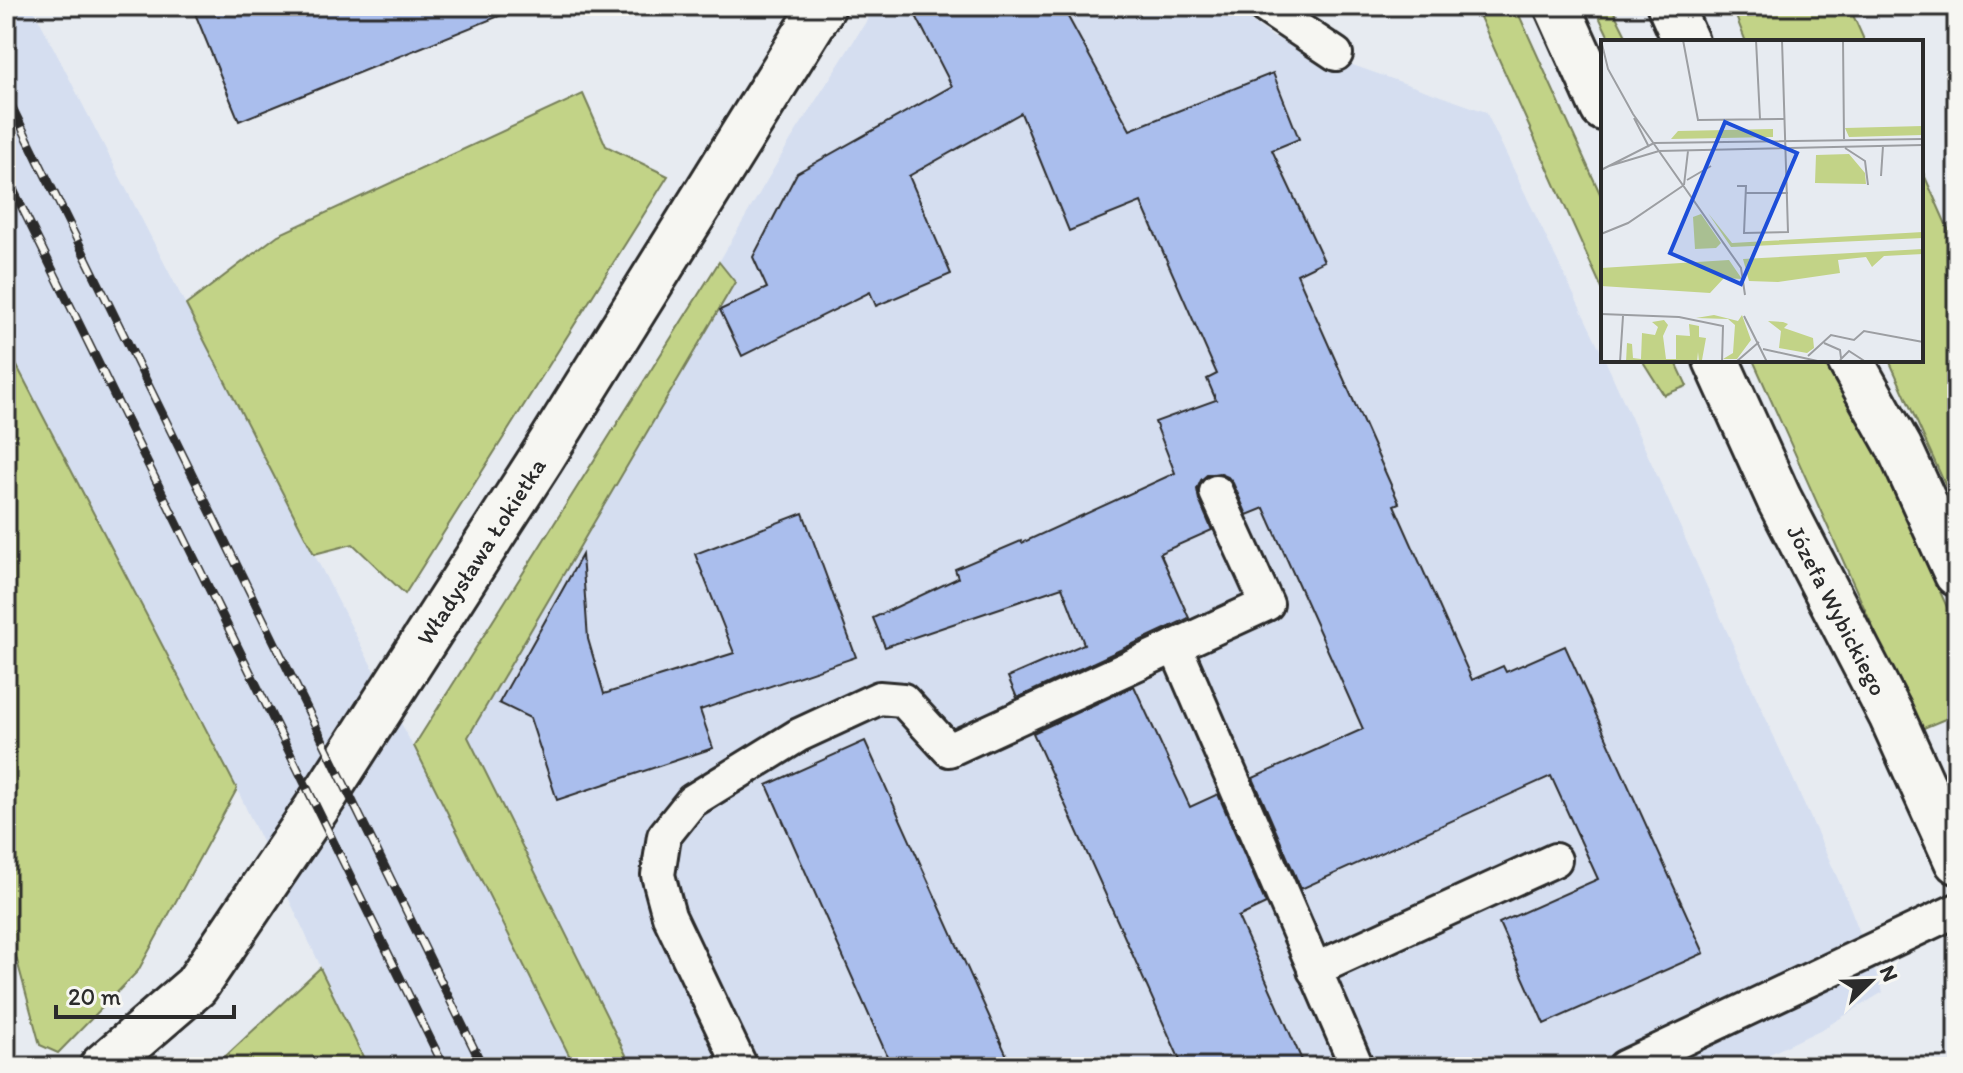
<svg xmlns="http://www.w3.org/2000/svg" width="1963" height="1073" viewBox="0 0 1963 1073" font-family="Itim,sans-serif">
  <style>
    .built { fill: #d5def0 }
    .green { fill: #c2d387; stroke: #767f59; stroke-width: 2 }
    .building { fill: #aabeed; stroke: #2b2b2b; stroke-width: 2 }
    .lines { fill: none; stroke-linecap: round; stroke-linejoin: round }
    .service-casing { stroke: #2b2b2b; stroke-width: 38 }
    .tertiary-casing { stroke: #2b2b2b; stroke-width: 50 }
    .service { stroke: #f6f6f2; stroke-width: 32 }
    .tertiary { stroke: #f6f6f2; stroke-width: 44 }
    .rail-casing { stroke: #2b2b2b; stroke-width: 9 }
    .rail { stroke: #f6f6f2; stroke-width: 6; stroke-dasharray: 18; stroke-linecap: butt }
    .labels { text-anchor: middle; stroke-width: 8; stroke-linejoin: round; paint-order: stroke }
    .street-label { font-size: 24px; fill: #2b2b2b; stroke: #f6f6f2 }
    .inset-road { fill: none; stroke: #9c9ea2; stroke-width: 2 }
    .view { fill: #1d4ed8; fill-opacity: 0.15; stroke: #1d4ed8; stroke-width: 4 }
    .inset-edge { fill: none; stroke: #2b2b2b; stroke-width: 4 }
  </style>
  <rect width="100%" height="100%" fill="#e7ebf1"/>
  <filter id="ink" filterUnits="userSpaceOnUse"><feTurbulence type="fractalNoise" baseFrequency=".0125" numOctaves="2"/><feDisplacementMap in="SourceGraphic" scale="16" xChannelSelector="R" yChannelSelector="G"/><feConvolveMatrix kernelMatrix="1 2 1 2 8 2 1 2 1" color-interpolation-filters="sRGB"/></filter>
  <g filter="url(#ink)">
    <g class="built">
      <path d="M6 6H32L578 1067H368L237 789 6 345Z"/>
      <path d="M876 6H1230L1273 37 1486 112 1607 364 1846 897 1883 992 1826 1027 1743 1067H632L468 737 735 283 719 262 790 141Z"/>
    </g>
    <g class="green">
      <path d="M1475 6H1515L1603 200V291Z"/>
      <path d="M1594 6H1611L1629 42H1611Z"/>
      <path d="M1732 6H1849L1865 42H1746Z"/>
      <path d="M583 94 606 146 668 176 405 594 353 544 314 554 186 305 278 235Z"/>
      <path d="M1921 168 1957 249V511L1889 360H1921Z"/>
      <path d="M719 262 735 282 468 737 632 1067H575L414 746Z"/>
      <path d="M6 345 237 789 138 971 58 1053 40 1045 6 920Z"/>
      <path d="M1642 360H1675L1687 386 1664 395Z"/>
      <path d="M1753 360H1823L1877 453 1957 629V714L1919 730Z"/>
      <path d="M320 968 368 1067H213H214Z"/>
    </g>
    <g class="building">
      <path d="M192 6H519V8L239 121Z"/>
      <path d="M911 6H1062L1130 130 1273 73 1299 139 1272 150 1324 261 1297 274 1399 503 1394 505 1472 680 1503 666 1506 672 1565 646 1704 953 1544 1024 1499 923 1598 879 1551 776 1301 889 1253 778 1363 729 1264 508 1247 515 1233 483 1228 477 1219 473 1207 475 1201 480 1197 489 1199 500 1212 530 1160 553 1189 618 1017 698 1008 677 1084 644 1062 587 885 647 873 618 958 578 955 569 1021 541 1022 543 1175 473 1155 422 1216 400 1207 379 1217 374 1141 202 1069 231 1021 113 909 176 951 274 876 306 870 292 742 356 720 310 767 288 753 257 797 173 952 86Z"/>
      <path d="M803 513 856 657 700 710 713 748 557 800 530 718 499 703 582 555 588 639 604 694 734 653 695 554Z"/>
      <path d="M1134 686 1190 807 1218 794 1266 904 1238 917 1305 1067H1183L1033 733Z"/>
      <path d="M865 741 1012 1067H892L767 785Z"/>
    </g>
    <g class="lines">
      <g class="service-casing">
        <g id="service">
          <path d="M1264 6 1336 54"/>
          <path d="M1175 646 1357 1067"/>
          <path d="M1314 970 1555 860"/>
          <path d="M741 1067 669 916 658 875 664 836 692 801 799 735 879 698 903 700 949 750 1267 604 1216 492"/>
          <path d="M1624 1067 1957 910"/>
        </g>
      </g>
      <g class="tertiary-casing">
        <g id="tertiary">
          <path d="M1557 6 1603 108"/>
          <path d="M1670 6 1686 42"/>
          <path id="s1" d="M1716 360 1779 499 1891 715 1957 861"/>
          <path d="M1850 360 1899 447 1957 574"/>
          <path id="s2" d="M102 1067 196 986 316 809 541 459 823 6"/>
        </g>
      </g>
      <use href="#service" class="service"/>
      <use href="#tertiary" class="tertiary"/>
      <g class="rail-casing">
        <g id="rail">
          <path d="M6 95 483 1067"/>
          <path d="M6 175 444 1067"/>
        </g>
      </g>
      <use href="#rail" class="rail"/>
    </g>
  </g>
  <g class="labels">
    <g class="street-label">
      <text dy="8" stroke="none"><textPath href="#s2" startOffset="644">Władysława Łokietka</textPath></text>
      <text dy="8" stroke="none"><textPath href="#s1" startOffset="278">Józefa Wybickiego</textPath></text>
    </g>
  </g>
  <g transform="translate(1601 40)">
    <rect width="322" height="322" fill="#e7ebf1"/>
    <path d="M322 86V95L248 97 244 88ZM172 89V97L70 99 77 91ZM248 114 264 133 265 144 214 143 215 115ZM107 173 131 203 322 192V198L130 207ZM100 174 120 203 115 208 94 209 92 177ZM322 209V214L283 216 271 227 265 217 237 220 239 233 177 242 148 241 142 219ZM128 220 141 239 123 238 109 253 0 246V228ZM113 275 137 281 141 275 150 300 136 319H122L132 313 134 285 127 279 95 278ZM63 280 67 285 62 296 65 319H75V295L89 296 88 284 98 286V297L105 298 101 320 108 322H98L97 312 96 322H25L26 303 31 304 32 318 40 319 41 293 54 295 57 287 51 282ZM167 281 182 282 187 284 183 288 212 298 213 308 206 313 178 308 180 291Z" fill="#c2d387"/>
    <path class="inset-road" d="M0 0 7 29 32 74 140 228 144 255M82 0 97 80 183 79M155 0 159 79M242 0 243 99M33 78 48 107M244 108 264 121 267 145M8 126 58 111 322 105M0 130 53 103 322 99M280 136 282 106M86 140 110 126M83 145 87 111M136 146H145L143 193 187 192 181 0M145 153H187M0 194 27 183 83 145M0 274 78 277 122 286 121 322M143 276 166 322M223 303 239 310 240 318M162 309 221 322M207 316 230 295 253 300 263 291 322 302M239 320 248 311 265 322M19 322 22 276M135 322 158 302"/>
    <path class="view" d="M124 82 196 113 140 244 69 213Z"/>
    <rect width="322" height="322" class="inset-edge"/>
  </g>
  <rect width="1963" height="1073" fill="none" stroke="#f6f6f2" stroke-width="32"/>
  <rect x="16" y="16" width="1931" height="1041" fill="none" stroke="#2b2b2b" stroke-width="3" filter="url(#ink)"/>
  <g transform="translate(1871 981) rotate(67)" stroke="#f6f6f2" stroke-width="6" paint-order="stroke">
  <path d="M0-6L14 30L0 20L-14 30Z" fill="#2b2b2b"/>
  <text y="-12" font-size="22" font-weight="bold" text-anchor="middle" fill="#2b2b2b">N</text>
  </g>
  <path d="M56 1005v12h178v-12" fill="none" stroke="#2b2b2b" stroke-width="4"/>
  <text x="68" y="1005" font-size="24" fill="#2b2b2b" stroke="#f6f6f2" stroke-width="6" paint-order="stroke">20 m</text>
</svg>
